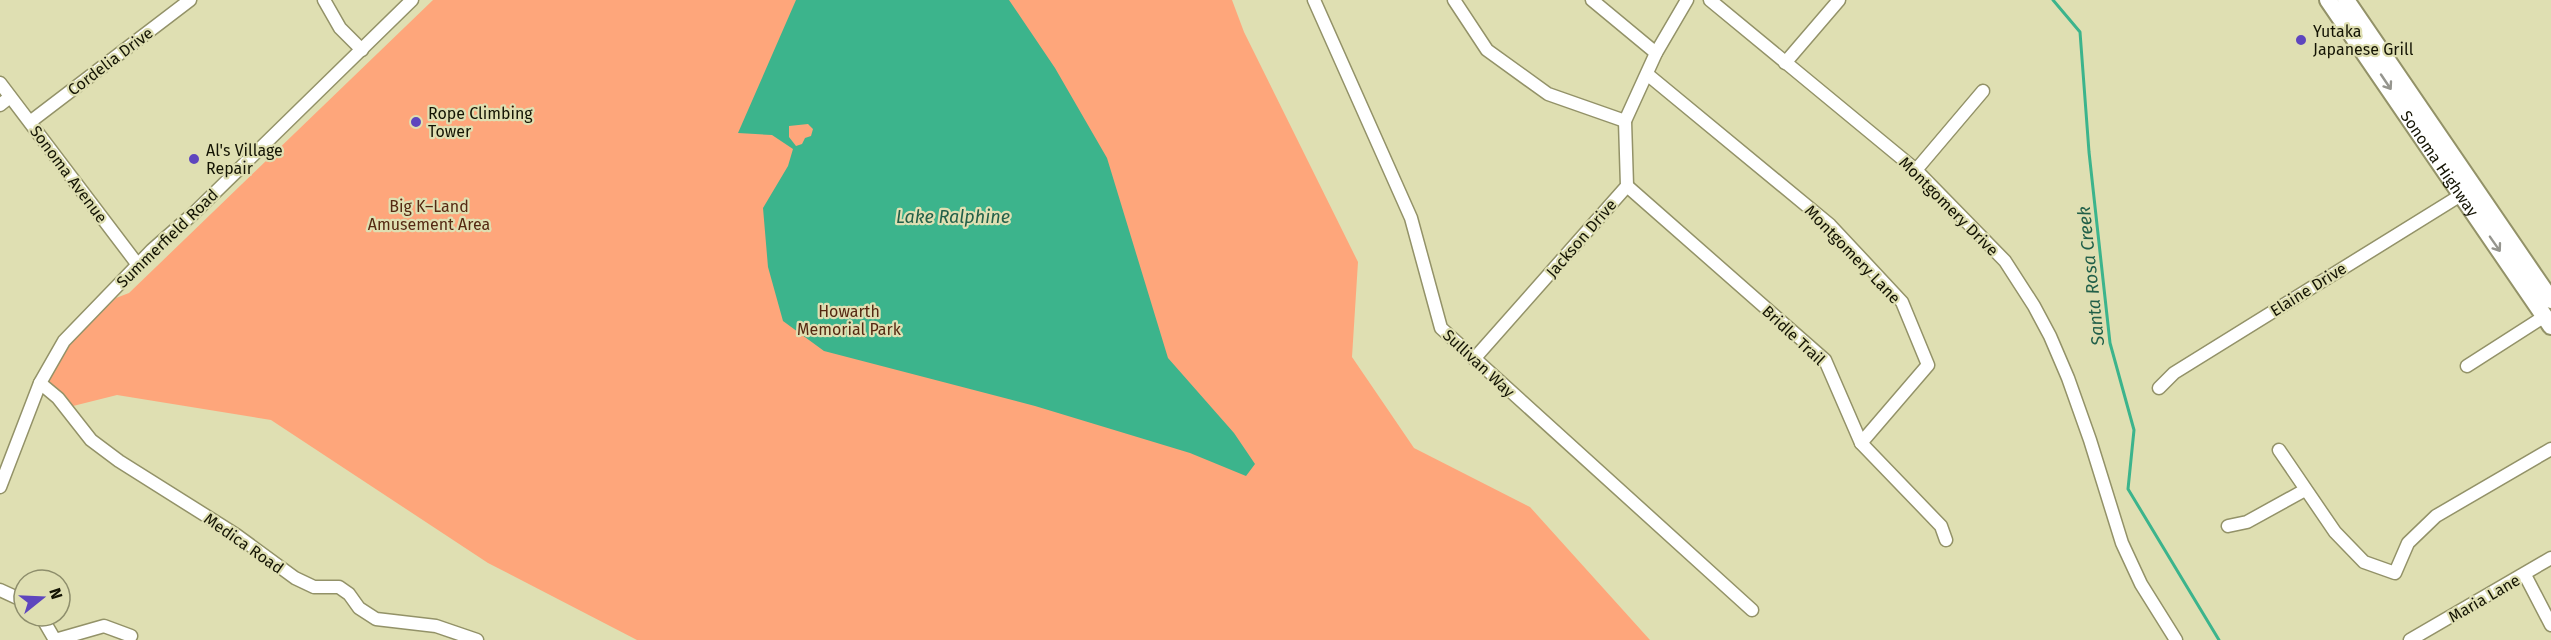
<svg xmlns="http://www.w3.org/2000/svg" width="2551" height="640" viewBox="0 0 2551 640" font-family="'Fira Sans',sans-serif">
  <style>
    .green { fill: #fea67b }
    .water { fill: #3cb48c; fill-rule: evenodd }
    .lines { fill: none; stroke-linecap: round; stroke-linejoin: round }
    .stream { stroke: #3cb48c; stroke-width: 3 }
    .minor-casing { stroke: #939268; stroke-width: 15 }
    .major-casing { stroke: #939268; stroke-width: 20 }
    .minor { stroke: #fff; stroke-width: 12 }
    .major { stroke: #fff; stroke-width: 16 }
    .oneway { stroke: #95958e }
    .poi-dot { fill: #5e46be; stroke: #dfdfb2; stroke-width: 2 }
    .labels { text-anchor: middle; stroke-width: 4.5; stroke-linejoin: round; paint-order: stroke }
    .poi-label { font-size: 16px; fill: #141404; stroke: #dfdfb2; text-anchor: start }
    .street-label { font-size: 16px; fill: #141404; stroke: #dfdfb2 }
    .park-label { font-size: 16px; fill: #552912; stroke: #dfdfb2 }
    .water-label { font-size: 18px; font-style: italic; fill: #215f49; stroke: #dfdfb2 }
  </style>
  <rect width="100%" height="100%" fill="#dfdfb2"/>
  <path class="green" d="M433 0H1232L1244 32 1358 262 1352 357 1414 448 1530 507 1650 640H637L488 563 271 420 117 395 69 407 47 381 52 361 116 298 129 293Z"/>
  <path class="water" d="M796 0H1009L1055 68 1107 158 1168 358 1234 433 1255 464 1246 476 1190 453 1035 406 824 351 783 321 768 267 763 208 788 166 793 149 772 135 738 133ZM808 124 813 129 811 136 805 138 802 144 796 146 789 137V126Z"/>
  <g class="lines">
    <path class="stream" d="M2053 0 2080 32 2089 152 2110 343 2134 430 2128 489 2219 640"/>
    <g class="minor-casing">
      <g id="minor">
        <path d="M324 0 340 28 362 50"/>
        <path d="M1314 0 1411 218 1441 328 1752 610"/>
        <path d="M1454 0 1487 50 1548 94 1625 121"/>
        <path d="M1592 0 1656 53"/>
        <path d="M1710 0 1916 170 2005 261 2034 306 2050 336 2068 378 2090 440 2122 543 2141 584 2176 640"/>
        <path d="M1785 63 1839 0"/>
        <path d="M1647 74 1830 225 1902 302 1928 365 1861 443"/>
        <path d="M0 83 138 265"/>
        <path d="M0 105 10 97"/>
        <path d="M30 122 190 0"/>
        <path d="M1916 170 1983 91"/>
        <path d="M1627 186 1825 360 1861 443 1941 526 1946 540"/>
        <path d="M1474 359 1627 186 1625 121 1656 53 1687 0"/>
        <path d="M2467 366 2545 316"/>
        <path d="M40 383 58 398 91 440 119 461 235 534 295 578 314 587H339L349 594 359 608 376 619 436 626 477 640"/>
        <path d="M2159 388 2174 373 2461 195"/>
        <path d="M2279 450 2335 532 2364 562 2395 573 2408 543 2436 516 2551 449"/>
        <path d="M0 487 40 383 64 341 152 250 194 213 412 0"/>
        <path d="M2228 526 2247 522 2305 490"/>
        <path d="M2525 575 2551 625"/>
        <path d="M0 590 24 601"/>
        <path d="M41 616 55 640"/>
        <path d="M55 640 104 626 131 636"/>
        <path d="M2410 640 2551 558"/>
      </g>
    </g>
    <g class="major-casing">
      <g id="major">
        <path id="s1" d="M2328 0 2551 326"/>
        <path d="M2346 0 2551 300"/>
      </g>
    </g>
    <use href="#minor" class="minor"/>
    <use href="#major" class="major"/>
  </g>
  <defs><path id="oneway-shaft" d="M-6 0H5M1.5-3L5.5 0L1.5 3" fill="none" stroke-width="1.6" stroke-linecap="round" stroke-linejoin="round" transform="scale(1.5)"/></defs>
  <g class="oneway">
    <use href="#oneway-shaft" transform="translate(2386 82) rotate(56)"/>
    <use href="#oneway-shaft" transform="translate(2495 244) rotate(55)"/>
  </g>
  <g class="poi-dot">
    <circle cx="2301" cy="40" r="6"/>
    <circle cx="416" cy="122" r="6"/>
    <circle cx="194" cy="159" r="6"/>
  </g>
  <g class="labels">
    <g class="poi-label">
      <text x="2313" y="37">Yutaka<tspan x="2313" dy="18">Japanese Grill</tspan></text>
      <text x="428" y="119">Rope Climbing<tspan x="428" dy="18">Tower</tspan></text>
      <text x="206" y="156">Al's Village<tspan x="206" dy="18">Repair</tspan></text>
    </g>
    <g class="street-label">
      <text transform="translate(110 61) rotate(-37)" y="6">Cordelia Drive</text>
      <text dy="6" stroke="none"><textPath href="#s1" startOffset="198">Sonoma Highway</textPath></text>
      <text transform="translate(69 174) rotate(53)" y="6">Sonoma Avenue</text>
      <text transform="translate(1949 206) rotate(45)" y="6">Montgomery Drive</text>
      <text transform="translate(167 238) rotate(-44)" y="6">Summerfield Road</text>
      <text transform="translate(1581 238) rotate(-49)" y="6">Jackson Drive</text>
      <text transform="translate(1853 254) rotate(46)" y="6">Montgomery Lane</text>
      <text transform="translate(2308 289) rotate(-32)" y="6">Elaine Drive</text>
      <text transform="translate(1794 335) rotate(43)" y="6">Bridle Trail</text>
      <text transform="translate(1479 363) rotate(43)" y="6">Sullivan Way</text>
      <text transform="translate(244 543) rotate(35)" y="6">Medica Road</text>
      <text transform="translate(2484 598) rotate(-30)" y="6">Maria Lane</text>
    </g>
    <g class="park-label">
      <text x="429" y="212">Big K–Land<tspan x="429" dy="18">Amusement Area</tspan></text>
      <text x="849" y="317">Howarth<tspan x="849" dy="18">Memorial Park</tspan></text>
    </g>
    <g class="water-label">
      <text x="953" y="223">Lake Ralphine</text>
      <text transform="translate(2091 276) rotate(-96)" y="6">Santa Rosa Creek</text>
    </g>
  </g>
  <g transform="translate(42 598) rotate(72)"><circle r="28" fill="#dfdfb2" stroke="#8e8e6c" stroke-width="1.5"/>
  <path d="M0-4.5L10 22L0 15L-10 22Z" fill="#5e46be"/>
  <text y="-9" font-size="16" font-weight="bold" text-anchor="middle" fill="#141404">N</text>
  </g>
</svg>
